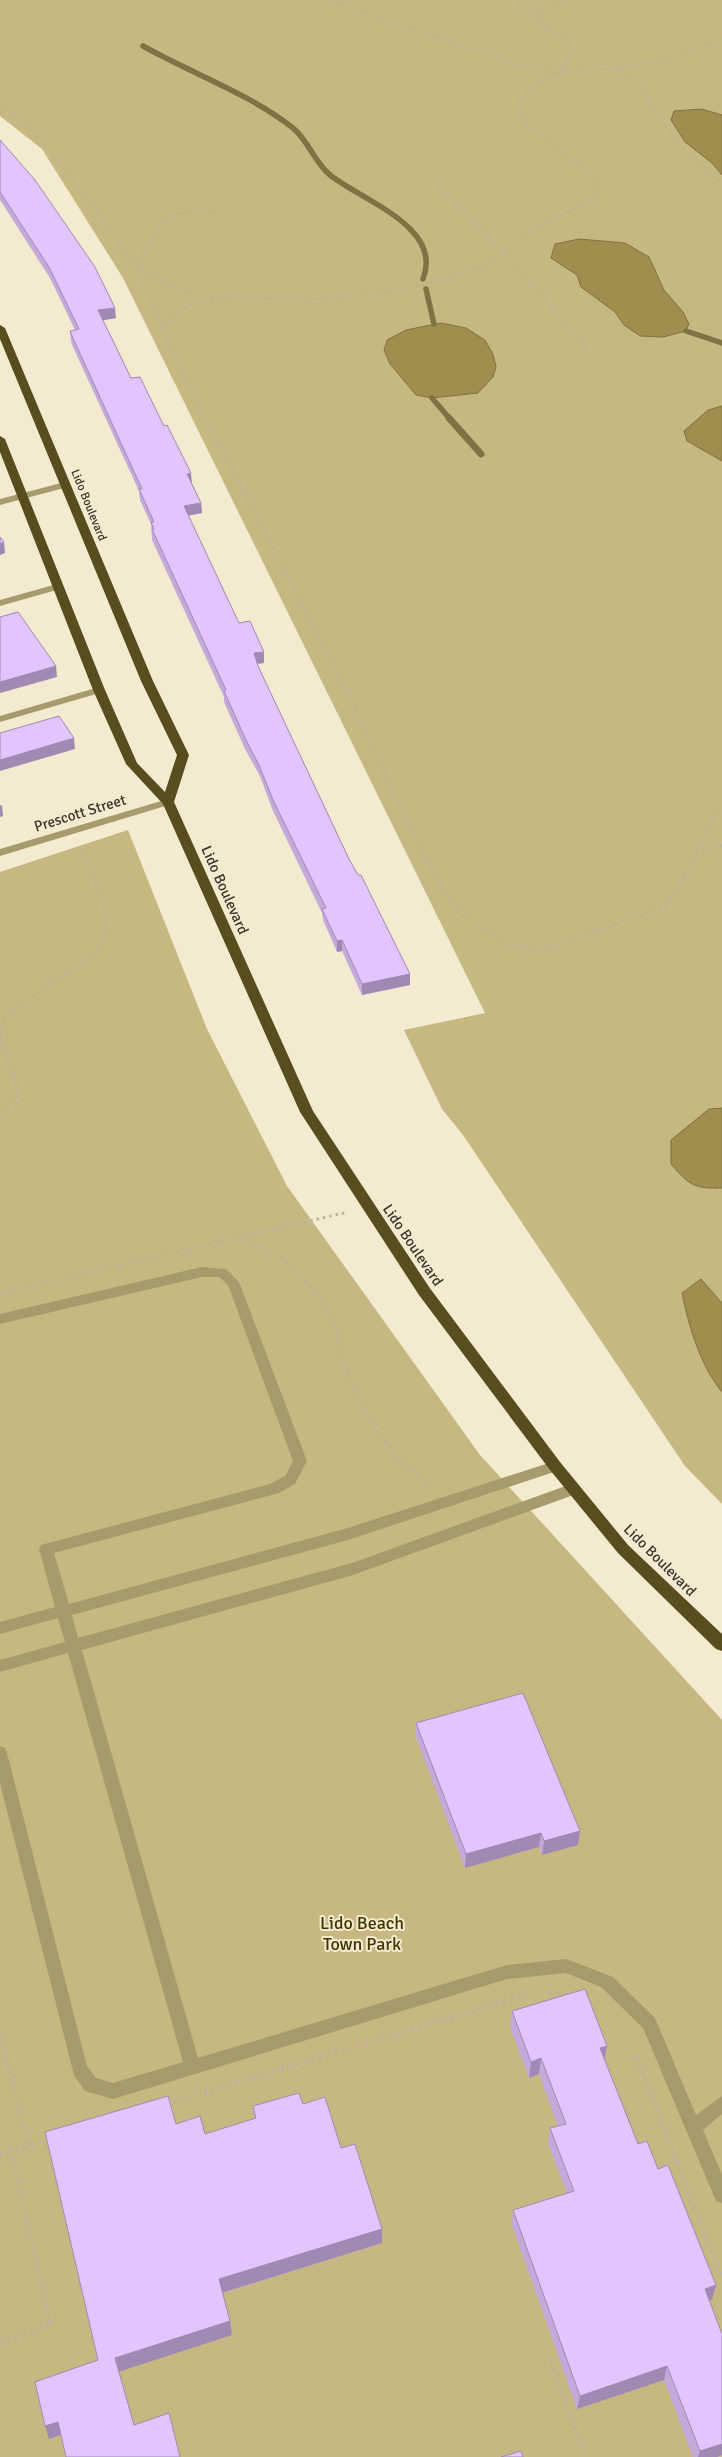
<svg xmlns="http://www.w3.org/2000/svg" width="722" height="2457" viewBox="0 0 722 2457" font-family="Signika,sans-serif">
  <style>
    .green { fill: #c7b882 }
    .water { fill: #9f8e4e; stroke: #807343 }
    .lines { fill: none; stroke-linecap: round; stroke-linejoin: round }
    .stream-far1 { stroke: #807343; stroke-width: 5.5 }
    .stream { stroke: #807343; stroke-width: 7 }
    .path-far3 { stroke: #bab39c; stroke-width: 2; stroke-dasharray: 2 2.5; stroke-linecap: butt }
    .path-far2 { stroke: #bab39c; stroke-width: 2.5; stroke-dasharray: 2 3; stroke-linecap: butt }
    .path-far1 { stroke: #bab39c; stroke-width: 3; stroke-dasharray: 2.5 4; stroke-linecap: butt }
    .path { stroke: #bab39c; stroke-width: 4; stroke-dasharray: 3 5; stroke-linecap: butt }
    .service { fill: #a79b6b; fill-rule: evenodd }
    .minor { fill: #a79b6b; fill-rule: evenodd }
    .trunk { fill: #594d1e; fill-rule: evenodd }
    .wall { fill: #c4a9db }
    .shaded-wall { fill: #a089b2 }
    .building { fill: #e4c4ff; stroke: #a089b2 }
    .labels { text-anchor: middle; stroke-width: 4; stroke-linejoin: round; paint-order: stroke }
    .far-street-label { font-size: 12px; fill: #38352a; stroke: #f3ebcf }
    .street-label { font-size: 15px; fill: #38352a; stroke: #f3ebcf }
    .near-park-label { font-size: 18px; fill: #413500; stroke: #f3ebcf }
  </style>
  <rect width="100%" height="100%" fill="#f3ebcf"/>
  <g class="green">
    <path d="M0 0H722V1504L685 1466 463 1135 442 1109 404 1030 485 1013 123 278 42 149 0 116Z"/>
    <path d="M128 830 207 1029 287 1186 480 1455 722 1720V2457H0V872Z"/>
  </g>
  <g class="water">
    <path d="M702 109 722 115V175L712 163 685 142 671 120 674 111Z"/>
    <path d="M579 239 625 243 649 257 664 290 683 312 689 324 686 331 663 337 640 336 624 325 615 312 581 287 577 275 551 258 555 244Z"/>
    <path d="M441 323 466 328 485 340 493 354 496 367 493 377 478 393 432 398 416 395 390 364 384 350 387 340 406 330Z"/>
    <path d="M722 406V461L687 441 684 431 708 410Z"/>
    <path d="M722 1108V1188C694 1189 689 1185 671 1164V1140L709 1109Z"/>
    <path d="M701 1279 722 1303V1392C700 1365 689 1327 682 1293Z"/>
  </g>
  <g class="lines">
    <g class="stream-far1">
      <path d="M143 46C191 73 250 94 293 128 308 140 315 163 330 175 361 200 444 227 423 279"/>
      <path d="M426 289 434 324"/>
      <path d="M686 331 722 343"/>
      <path d="M432 398 450 419"/>
    </g>
    <path class="stream" d="M449 418 481 454"/>
    <g class="path-far3">
      <path d="M326 0 519 65 558 73 617 68 665 59 722 39"/>
      <path d="M535 0 537 10 546 27"/>
      <path d="M537 10 567 0"/>
      <path d="M617 69 638 86 681 147 708 174 722 183"/>
      <path d="M0 103 33 131 82 191 136 266 175 358 206 419"/>
      <path d="M438 177 439 188C495 239 543 296 590 355"/>
      <path d="M136 266C166 217 165 204 228 215"/>
      <path d="M140 271 189 293 222 297 316 299 379 294 445 279 486 266 544 223 584 204 598 192 596 179 524 122 517 104 531 88 558 73 573 52 567 41 534 18 516 0"/>
      <path d="M164 330C176 309 194 302 217 298"/>
    </g>
    <g class="path-far2">
      <path d="M206 418 357 711 403 815 443 890 463 915 505 944 528 948"/>
      <path d="M81 848 102 898 107 927 98 948"/>
      <path d="M697 854 722 845"/>
      <path d="M551 948 665 906 680 886 713 819 722 809"/>
    </g>
    <g class="path-far1">
      <path d="M520 946 544 950 555 946"/>
      <path d="M0 1034 6 1018 44 988 95 953 98 946"/>
      <path d="M0 1034 19 1095 0 1115"/>
      <path d="M240 1238 281 1258 320 1297 337 1330 345 1368 371 1422 396 1457 429 1486"/>
      <path d="M0 1293 348 1212"/>
    </g>
    <g class="path">
      <path d="M549 1992 570 1995"/>
      <path d="M0 2032 28 2145"/>
      <path d="M636 2056 722 2277"/>
      <path d="M166 2104 528 1994"/>
      <path d="M0 2154 50 2139"/>
      <path d="M0 2342 51 2325 11 2151"/>
      <path d="M551 2360 585 2457"/>
    </g>
    <path class="service" d="M202 1267 226 1269 239 1282 307 1461 295 1484 279 1493 54 1553 69 1604 348 1528 555 1461 560 1462 562 1466 560 1470 348 1540 72 1615 78 1638 352 1563 574 1483 579 1485 581 1489 579 1493 353 1575 82 1650 198 2058 507 1965 566 1959 613 1977 655 2018 696 2115 722 2096V2114L703 2130 722 2175V2203L716 2201 643 2028 601 1987 566 1973 507 1979 113 2099 85 2091 74 2075 0 1783V1746L5 1748 7 1753 87 2066 96 2078 113 2083 183 2062 68 1653 0 1672V1660L65 1642 58 1618 0 1634V1622L55 1607 39 1549 41 1545 270 1484 285 1476 293 1461 228 1285 219 1277H202L0 1324V1314Z"/>
    <g class="minor">
      <path d="M65 482 68 483V487L0 505V499Z"/>
      <path d="M57 584 60 585V589L0 606V600Z"/>
      <path d="M99 687 103 688V692L0 722V716Z"/>
      <path d="M168 799 173 802 172 804 0 856V849Z"/>
    </g>
    <path class="trunk" d="M0 325 5 328 153 681 189 755 174 802 313 1111 429 1287 560 1462 628 1545 722 1634V1651L716 1649 618 1553 550 1470 419 1295 300 1112 163 804 126 764 93 690 0 452V436L5 439 105 690 137 763 165 792 177 755 141 681 0 339Z"/>
  </g>
  <g class="wall">
    <path d="M0 140 116 318 103 320 131 378 192 484 201 503 202 513 188 516 239 623 264 663 257 664 349 859 410 974V985L362 995 342 951 337 952 323 920 322 913 273 811 260 776 245 749 224 702V697L152 540 151 524 140 500 139 491 73 347 71 341 70 331 75 330 50 278 0 200Z"/>
    <path d="M416 1723 580 1831 578 1845 542 1855 539 1847 465 1868 416 1737Z"/>
    <path d="M512 2011 605 2060 638 2144 658 2169 716 2285 712 2300H709L722 2455 717 2457H693L664 2380 577 2409 512 2225 513 2210 567 2193 548 2144 550 2128 558 2126 539 2074 529 2078 510 2027Z"/>
    <path d="M303 2104 341 2148 382 2229V2243L223 2293 232 2335 119 2371 134 2425 61 2435 49 2439 98 2361 176 2124 205 2134 254 2119 253 2106Z"/>
  </g>
  <g class="shaded-wall">
    <path d="M115 308 116 318 99 321 98 310Z"/>
    <path d="M191 473 192 484 187 474Z"/>
    <path d="M201 503 202 513 184 516V506Z"/>
    <path d="M4 542 5 553 0 555V544Z"/>
    <path d="M264 652V663L254 664V653Z"/>
    <path d="M56 666 57 677 0 693V682Z"/>
    <path d="M74 738 75 749 0 771V760Z"/>
    <path d="M2 805 3 816 0 817V806Z"/>
    <path d="M342 940V951L337 952V941Z"/>
    <path d="M410 974V985L362 995V984Z"/>
    <path d="M580 1831 578 1845 542 1855 544 1841Z"/>
    <path d="M541 1833 539 1847 465 1868 466 1854Z"/>
    <path d="M607 2046 604 2062 600 2048Z"/>
    <path d="M541 2058 539 2074 529 2078 531 2062Z"/>
    <path d="M382 2229V2243L221 2293 219 2279Z"/>
    <path d="M716 2285 712 2300 701 2303 705 2289Z"/>
    <path d="M230 2321 232 2335 118 2372 115 2358Z"/>
    <path d="M667 2366 664 2380 577 2409 580 2396Z"/>
    <path d="M58 2422 61 2435 49 2439 45 2426Z"/>
    <path d="M722 2444V2455L717 2457H698L700 2451Z"/>
  </g>
  <g class="building">
    <path d="M0 140 35 180 95 267 115 308 98 310 131 378 140 377 164 426 167 425 191 473 187 474 201 503 184 506 239 623 250 621 264 652 254 653 258 666 349 859 358 875H361L410 974 362 984 342 940 337 941 322 909 326 908 273 800 259 765 245 738 224 691 226 690 152 529H154L151 522H154L139 489H142L72 336 70 331 79 329 49 267 0 192Z"/>
    <path d="M0 537 4 542 0 544Z"/>
    <path d="M18 612 56 666 0 682V617Z"/>
    <path d="M59 716 74 738 0 760V733Z"/>
    <path d="M523 1693 580 1831 544 1841 541 1833 466 1854 416 1723Z"/>
    <path d="M585 1989 607 2046 600 2048 638 2144 647 2141 658 2169 668 2165 716 2285 705 2289 722 2334V2444L700 2451 667 2366 580 2396 513 2210 574 2191 550 2128 566 2124 541 2058 531 2062 512 2011Z"/>
    <path d="M299 2093 303 2104 325 2097 341 2148 355 2144 382 2229 219 2279 230 2321 115 2358 134 2425 169 2413 180 2457H66L58 2422 45 2426 35 2382 98 2360 45 2132 168 2096 176 2124 200 2116 205 2134 256 2118 253 2106Z"/>
    <path d="M521 2451 523 2457H501Z"/>
  </g>
  <g class="labels">
    <g class="far-street-label">
      <text transform="translate(89 505) rotate(68)" y="4">Lido Boulevard</text>
    </g>
    <g class="street-label">
      <text transform="translate(80 813) rotate(-17)" y="5">Prescott Street</text>
      <text transform="translate(225 890) rotate(66)" y="5">Lido Boulevard</text>
      <text transform="translate(413 1245) rotate(56)" y="5">Lido Boulevard</text>
      <text transform="translate(660 1560) rotate(45)" y="5">Lido Boulevard</text>
    </g>
    <g class="near-park-label">
      <text x="362" y="1929">Lido Beach<tspan x="362" dy="21">Town Park</tspan></text>
    </g>
  </g>
</svg>
